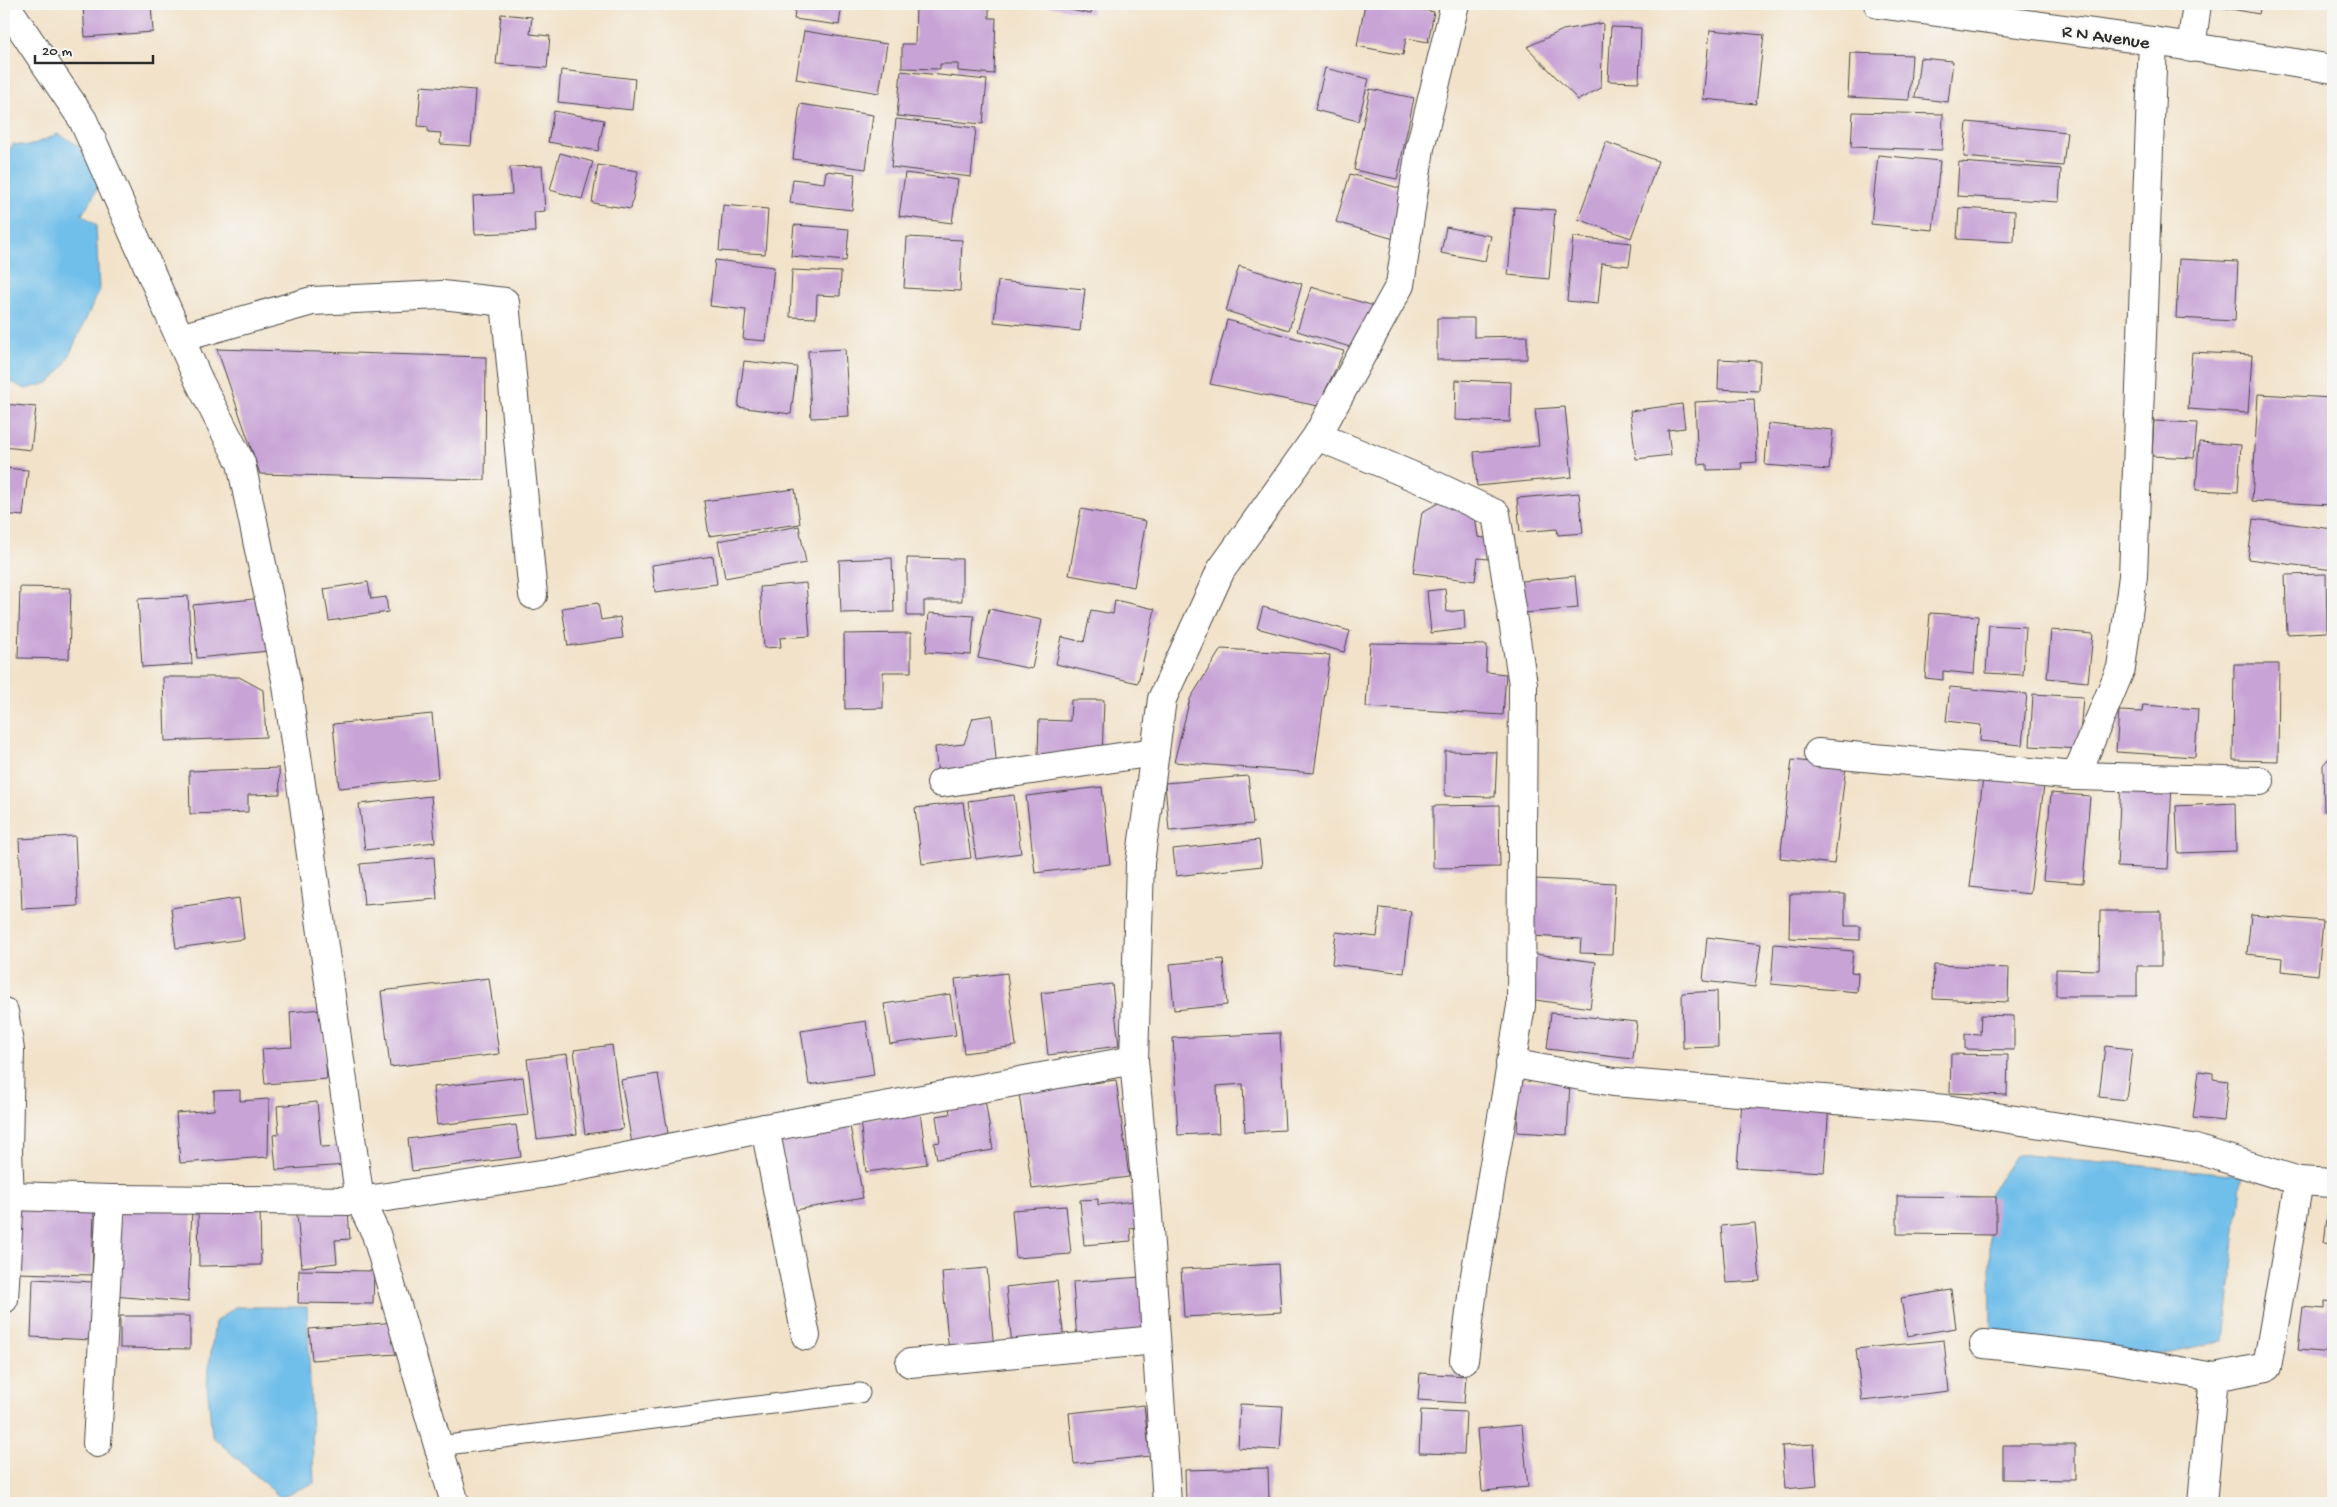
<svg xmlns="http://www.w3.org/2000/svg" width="2337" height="1507" viewBox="0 0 2337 1507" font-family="'Gochi Hand',sans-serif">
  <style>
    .water { fill: #70beea; stroke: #4e748a }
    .building { fill: #c7a3d6 }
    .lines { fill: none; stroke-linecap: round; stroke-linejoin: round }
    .service-casing { stroke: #494643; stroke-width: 21 }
    .minor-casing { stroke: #494643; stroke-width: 30 }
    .tertiary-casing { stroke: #494643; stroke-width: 30 }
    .primary-casing { stroke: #494643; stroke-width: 30 }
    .service { stroke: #fff; stroke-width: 19 }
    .minor { stroke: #fff; stroke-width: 28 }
    .tertiary { stroke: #fff; stroke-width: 28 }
    .primary { stroke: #fff; stroke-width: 28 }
    .labels { text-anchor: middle; stroke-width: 4.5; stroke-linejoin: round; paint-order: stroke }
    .street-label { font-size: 19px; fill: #2b2b2b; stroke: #f6f6f2 }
  </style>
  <rect width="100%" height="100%" fill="#f6f6f2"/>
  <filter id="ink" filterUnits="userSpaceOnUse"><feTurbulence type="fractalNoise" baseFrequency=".02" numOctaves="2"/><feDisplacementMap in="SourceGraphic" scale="10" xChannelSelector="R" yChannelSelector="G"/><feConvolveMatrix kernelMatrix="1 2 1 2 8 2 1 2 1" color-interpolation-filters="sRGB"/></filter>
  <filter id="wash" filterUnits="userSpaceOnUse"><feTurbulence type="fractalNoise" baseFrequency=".0096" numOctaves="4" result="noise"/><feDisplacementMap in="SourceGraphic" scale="20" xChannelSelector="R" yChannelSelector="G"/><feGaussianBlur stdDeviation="1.12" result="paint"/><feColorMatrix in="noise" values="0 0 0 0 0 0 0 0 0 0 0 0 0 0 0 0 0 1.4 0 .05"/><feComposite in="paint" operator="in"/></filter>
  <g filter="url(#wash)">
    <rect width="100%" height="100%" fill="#f2e2c9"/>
    <g class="water">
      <path d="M58 134C81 146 91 154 101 179L91 201 82 214 96 225 99 291 64 366 49 383 25 389 4 378V158L13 144 29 146Z"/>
      <path d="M2016 1154 2242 1175 2224 1341 2091 1368 1991 1331 1989 1194Z"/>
      <path d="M235 1307H307L314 1483 280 1497 212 1436 207 1383 215 1322Z"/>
    </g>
    <g id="blocks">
      <g class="building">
        <path d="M83 4H151L153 32 85 37Z"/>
        <path d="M796 4H842L839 25 794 19Z"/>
        <path d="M916 4H989V18H996L994 74 958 71V64H940V69L902 68V44H915Z"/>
        <path d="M1038 4H1093L1091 14Z"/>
        <path d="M1365 4H1392L1434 12 1428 42 1406 38 1403 55 1357 46Z"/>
        <path d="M2215 4H2261L2259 14 2214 6Z"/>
        <path d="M501 14 532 17 530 34 550 36 547 68 496 64Z"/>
        <path d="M1603 23 1601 88 1578 100 1527 47 1563 30Z"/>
        <path d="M1611 27 1641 28 1639 82 1608 81Z"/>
        <path d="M1710 30 1764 35 1756 104 1703 99Z"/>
        <path d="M804 31 887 44 879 93 796 79Z"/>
        <path d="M1850 53 1912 55 1909 100 1848 97Z"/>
        <path d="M1920 58 1953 61 1948 102 1915 98Z"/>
        <path d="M1325 68 1369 79 1358 121 1315 110Z"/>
        <path d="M561 70 635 79 632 110 558 102Z"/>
        <path d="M901 71 987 80 983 124 897 116Z"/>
        <path d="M421 86 475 90 471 146 440 144 441 133 428 132V127L418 126Z"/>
        <path d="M1370 89 1414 98 1397 179 1354 170Z"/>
        <path d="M800 104 873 115 866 169 793 159Z"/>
        <path d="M554 111 604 120 598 151 548 142Z"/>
        <path d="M1853 112 1943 114 1942 150 1851 147Z"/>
        <path d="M896 119 976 128 971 177 891 167Z"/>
        <path d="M1967 122 2067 132 2063 166 1964 157Z"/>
        <path d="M1606 142 1658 161 1631 238 1578 219Z"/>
        <path d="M560 153 593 162 582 199 550 190Z"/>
        <path d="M1878 155 1940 161 1933 230 1871 224Z"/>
        <path d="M1959 162 2061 169 2059 202 1957 196Z"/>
        <path d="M598 165 638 171 631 209 592 203Z"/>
        <path d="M542 166 545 211 534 212 535 232 475 234 473 196 512 194 510 167Z"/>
        <path d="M826 171 855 174 852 210 790 203 793 179 824 183Z"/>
        <path d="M905 173 958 180 952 223 899 216Z"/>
        <path d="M1350 174 1409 191 1394 239 1336 222Z"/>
        <path d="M723 205 768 209 765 254 719 251Z"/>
        <path d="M1514 207 1555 210 1549 279 1508 275Z"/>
        <path d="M1959 208 2015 211 2014 242 1957 239Z"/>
        <path d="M794 225 849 229 846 261 791 256Z"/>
        <path d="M1446 227 1491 236 1485 261 1441 253Z"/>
        <path d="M907 237 962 240 960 291 904 288Z"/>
        <path d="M1573 237 1632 243 1629 266 1602 263 1598 304 1567 301Z"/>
        <path d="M2179 259 2238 262 2235 321 2176 318Z"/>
        <path d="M715 260 774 267 766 341 743 339 746 310 710 306Z"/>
        <path d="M1239 266 1302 284 1289 330 1226 311Z"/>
        <path d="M792 270 841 272 840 296 817 295 816 318 790 317Z"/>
        <path d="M998 281 1085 289 1080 331 994 322Z"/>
        <path d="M1311 287 1374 306 1360 350 1297 331Z"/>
        <path d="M1437 318H1474V337L1527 336V359L1437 360Z"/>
        <path d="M1227 320 1344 351 1318 406 1210 384Z"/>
        <path d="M217 349 486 357 485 480 260 474Z"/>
        <path d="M845 349 849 416 811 418 808 351Z"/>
        <path d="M2192 352 2252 355 2248 413 2188 409Z"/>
        <path d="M1719 359 1760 361 1759 391 1718 389Z"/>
        <path d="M744 361 797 367 791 414 738 407Z"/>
        <path d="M1456 380 1511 382 1510 422 1455 420Z"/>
        <path d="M2258 394 2333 398V505L2252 501Z"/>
        <path d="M1754 399 1757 462 1741 463 1742 469 1707 470V464L1698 465 1695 402Z"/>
        <path d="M4 404 36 407 31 450 4 447Z"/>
        <path d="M1682 404 1685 428 1668 430 1671 455 1636 459 1630 411Z"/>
        <path d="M1565 407 1572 477 1477 486 1474 452 1539 446 1535 409Z"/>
        <path d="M2154 421 2197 423 2194 458 2152 456Z"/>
        <path d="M1768 424 1833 430 1829 470 1765 465Z"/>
        <path d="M2199 442 2241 445 2238 492 2196 490Z"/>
        <path d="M4 468 28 470 23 516 4 514Z"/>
        <path d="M795 489 800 524 709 536 704 501Z"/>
        <path d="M1579 493 1583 533 1558 535 1557 529 1520 532 1517 498Z"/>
        <path d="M1444 500 1475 516 1478 537 1491 539 1488 559 1478 558 1475 581 1413 573 1422 512Z"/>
        <path d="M1081 509 1146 521 1134 587 1069 575Z"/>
        <path d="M2253 519 2333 529V570L2248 559Z"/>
        <path d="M799 526 806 563 725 578 718 541Z"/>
        <path d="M713 556 717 584 655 592 652 565Z"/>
        <path d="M892 558 894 612 841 613 839 560Z"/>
        <path d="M907 558 962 559V601H924V616H907Z"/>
        <path d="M2326 574 2327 632 2287 634 2285 575Z"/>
        <path d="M1575 576 1578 608 1515 614 1512 582Z"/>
        <path d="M368 582 371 599 386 597 388 612 329 621 324 589Z"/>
        <path d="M806 583 810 636 780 638 781 647 764 648 760 587Z"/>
        <path d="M20 587 71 588 69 659 18 658Z"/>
        <path d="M1445 589 1447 612 1464 610 1465 629 1431 633 1427 591Z"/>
        <path d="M188 596 192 664 142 667 138 599Z"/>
        <path d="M264 598 269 651 197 658 193 605Z"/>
        <path d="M1115 600 1155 609 1138 683 1056 664 1062 637 1084 642 1091 610 1113 614Z"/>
        <path d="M598 603 601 620 620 617 623 638 568 646 562 608Z"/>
        <path d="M1263 607 1350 631 1344 652 1257 628Z"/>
        <path d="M989 609 1042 620 1032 669 978 658Z"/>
        <path d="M929 613 974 616 971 655 926 652Z"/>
        <path d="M1930 613 1978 616 1974 674 1943 671V680L1925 678Z"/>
        <path d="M1989 625 2026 627 2023 675 1986 673Z"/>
        <path d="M2051 630 2093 634 2088 682 2047 678Z"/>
        <path d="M911 633V672H883V708L845 709 844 634Z"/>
        <path d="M1370 643 1487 645 1486 672 1506 674 1503 715 1366 707Z"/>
        <path d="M1221 649 1330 655 1314 773 1174 762 1190 699Z"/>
        <path d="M2234 664H2279L2278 761 2233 760Z"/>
        <path d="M163 677H239L263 690 266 737 165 741Z"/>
        <path d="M1950 687 2027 694 2022 745 1980 741 1981 725 1946 721Z"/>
        <path d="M2033 694 2083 697 2079 749 2030 746Z"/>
        <path d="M1071 700H1104L1102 759 1038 757 1039 720 1070 721Z"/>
        <path d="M2143 705 2198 709 2195 757 2116 752 2119 711 2142 712Z"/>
        <path d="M432 714 438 778 339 788 333 724Z"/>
        <path d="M992 715 997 770 938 776 935 747 964 744 973 718Z"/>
        <path d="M1445 751 1497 752 1495 797 1445 796Z"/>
        <path d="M2333 753V811H2324L2323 765Z"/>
        <path d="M1792 760 1846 766 1834 864 1780 858Z"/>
        <path d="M279 768 280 794 248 795V812L190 814 189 771Z"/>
        <path d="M1248 776 1253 824 1169 831 1165 783Z"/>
        <path d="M1983 778 2044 786 2030 894 1970 887Z"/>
        <path d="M2121 781 2172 784 2168 869 2117 867Z"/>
        <path d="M1102 787 1110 864 1035 873 1026 796Z"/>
        <path d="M2051 793 2090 796 2083 883 2043 880Z"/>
        <path d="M1014 795 1021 853 976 859 968 801Z"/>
        <path d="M431 796 435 842 365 850 359 804Z"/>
        <path d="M963 802 971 858 922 864 915 808Z"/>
        <path d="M2235 803 2236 851 2178 853 2176 806Z"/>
        <path d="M1499 805 1500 867 1433 868V806Z"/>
        <path d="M75 836 78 906 22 909 19 839Z"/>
        <path d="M1259 840 1262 866 1176 876 1173 849Z"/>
        <path d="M434 857 437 899 364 905 360 864Z"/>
        <path d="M1536 879 1615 883 1612 954 1580 953 1581 939 1533 936Z"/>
        <path d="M1790 894H1845V926H1860V940L1789 938Z"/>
        <path d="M239 898 244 939 176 948 171 908Z"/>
        <path d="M1380 908 1411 911 1404 973 1332 964 1336 932 1377 937Z"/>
        <path d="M2100 911H2161V966H2137V996H2056V969L2099 970Z"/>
        <path d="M2251 915 2323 921 2318 975 2281 971 2282 958 2247 954Z"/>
        <path d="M1707 937 1761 944 1755 987 1703 981Z"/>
        <path d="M1774 944 1853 951 1851 972 1858 973 1857 992 1771 984Z"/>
        <path d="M1535 954 1596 962 1590 1008 1529 999Z"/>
        <path d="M1223 959 1227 1005 1174 1010 1170 964Z"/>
        <path d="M1934 965 2009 968 2008 1002 1933 999Z"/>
        <path d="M1007 973 1016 1046 964 1053 955 979Z"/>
        <path d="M489 978 499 1054 390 1067 381 991Z"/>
        <path d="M1112 984 1119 1046 1048 1055 1041 993Z"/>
        <path d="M1717 991 1718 1047 1683 1048 1682 993Z"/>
        <path d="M950 994 956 1035 890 1044 884 1004Z"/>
        <path d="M322 1009 327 1079 265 1084 262 1049 292 1047 290 1012Z"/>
        <path d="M1551 1013 1637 1022 1633 1059 1547 1049Z"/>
        <path d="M1981 1015 2014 1016V1050L1965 1049V1034L1980 1035Z"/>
        <path d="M866 1021 874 1075 809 1085 801 1031Z"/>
        <path d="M1280 1033 1285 1130 1245 1132 1243 1084 1217 1086 1219 1133 1178 1135 1173 1038Z"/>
        <path d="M612 1045 623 1129 585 1134 574 1050Z"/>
        <path d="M2105 1046 2132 1049 2126 1100 2099 1097Z"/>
        <path d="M567 1054 577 1134 537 1139 527 1059Z"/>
        <path d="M1951 1054 2008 1055 2007 1095 1950 1093Z"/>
        <path d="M2199 1071 2213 1073V1079L2228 1081 2224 1121 2193 1118Z"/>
        <path d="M658 1074 669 1139 632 1144 621 1080Z"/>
        <path d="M523 1077 528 1115 437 1125 433 1087Z"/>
        <path d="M1116 1080 1129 1177 1032 1189 1019 1093Z"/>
        <path d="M1520 1080 1570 1083 1567 1135 1517 1132Z"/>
        <path d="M240 1090V1101L269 1099 268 1157 180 1163 176 1113 214 1110V1091Z"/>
        <path d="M985 1099 993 1150 937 1159 934 1143 940 1142 936 1116 950 1114 949 1106Z"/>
        <path d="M1742 1101 1829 1106 1824 1172 1737 1167Z"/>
        <path d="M317 1102 321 1147 343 1146 346 1165 276 1170 273 1135 279 1134 277 1106Z"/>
        <path d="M920 1112 927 1164 866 1172 860 1120Z"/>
        <path d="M516 1125 521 1157 412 1171 408 1139Z"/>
        <path d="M850 1126 863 1198 790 1211 777 1138Z"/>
        <path d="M2330 1193H2333V1244L2324 1243Z"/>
        <path d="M1897 1196 1996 1197V1235L1897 1234Z"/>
        <path d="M1098 1199V1205L1134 1201 1136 1227 1130 1228 1131 1241 1084 1245 1080 1200Z"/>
        <path d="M198 1205H260L261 1265 199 1266Z"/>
        <path d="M121 1206 192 1208 188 1302 112 1296Z"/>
        <path d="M1066 1206 1071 1254 1016 1258 1012 1210Z"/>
        <path d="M15 1207 94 1209 92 1275 14 1273Z"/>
        <path d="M348 1210 350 1239 335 1240 337 1263 302 1267 297 1214Z"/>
        <path d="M1755 1223 1760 1281 1726 1283 1721 1226Z"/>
        <path d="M1278 1264 1281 1312 1184 1317 1181 1269Z"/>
        <path d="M987 1268 994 1351 949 1354 942 1272Z"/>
        <path d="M299 1270 374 1271 373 1304 298 1303Z"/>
        <path d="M1141 1277 1145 1337 1077 1342 1073 1282Z"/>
        <path d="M33 1279 94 1282 92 1340 31 1337Z"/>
        <path d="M1057 1281 1064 1340 1012 1345 1006 1287Z"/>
        <path d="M1951 1290 1956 1328 1907 1336 1901 1298Z"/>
        <path d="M2325 1301 2333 1302V1353L2298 1350 2303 1307 2325 1309Z"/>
        <path d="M120 1316H190V1349L120 1348Z"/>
        <path d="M396 1322 397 1354 312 1360 309 1329Z"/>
        <path d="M1944 1340 1949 1391 1862 1401 1856 1349Z"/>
        <path d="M1420 1373 1466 1376 1464 1403 1418 1400Z"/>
        <path d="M1240 1404 1283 1406 1280 1450 1238 1448Z"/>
        <path d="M1144 1405 1150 1456 1074 1464 1069 1413Z"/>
        <path d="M1421 1410 1466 1412 1464 1454 1419 1453Z"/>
        <path d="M1522 1425 1528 1487 1482 1491 1477 1429Z"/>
        <path d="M1814 1444 1817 1486 1785 1489 1782 1446Z"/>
        <path d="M2003 1445H2075V1480L2003 1479Z"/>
        <path d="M1268 1468 1269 1503H1186L1185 1470Z"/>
        <path d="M1833 1499 1834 1503H1801V1502Z"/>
      </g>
    </g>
  </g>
  <g filter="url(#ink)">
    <use href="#blocks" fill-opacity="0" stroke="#494643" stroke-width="1"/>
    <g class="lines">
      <g class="service-casing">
        <path id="service" d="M439 1446 860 1393"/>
      </g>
      <g class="minor-casing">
        <g id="minor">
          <path d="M2191 48 2197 4"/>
          <path d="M180 338 312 301 442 295 505 302 533 595"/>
          <path d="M1317 436 1434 485 1496 514 1523 684 1521 1006 1474 1281 1464 1360"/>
          <path d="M1818 753 2076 776 2260 781"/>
          <path d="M2076 776 2121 668 2133 576 2153 41"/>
          <path d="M941 783 1155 752"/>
          <path d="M4 1012 10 1050 8 1152 10 1196 111 1199 360 1201 548 1173 765 1128 1134 1060"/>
          <path d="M1510 1063 1614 1082 1946 1109 2192 1148 2299 1181 2333 1183"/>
          <path d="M765 1128 806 1336"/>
          <path d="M4 1197 10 1196 4 1299"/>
          <path d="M1984 1344 2101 1357 2214 1377"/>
          <path d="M910 1363 1156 1340"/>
          <path d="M97 1443 111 1199"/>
          <path d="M1167 1503 1148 1215 1134 1060 1140 863 1162 699 1221 570 1317 436 1400 285 1420 148 1455 4"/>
          <path d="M2202 1503 2214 1377 2267 1367 2299 1181"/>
        </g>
      </g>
      <g class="tertiary-casing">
        <path id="tertiary" d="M5 4 83 120 199 381 241 463 287 685 360 1201 376 1234 455 1503"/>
      </g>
      <g class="primary-casing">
        <path id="primary" d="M1878 4 2153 41 2333 69"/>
      </g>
      <use href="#service" class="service"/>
      <use href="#minor" class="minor"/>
      <use href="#tertiary" class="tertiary"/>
      <use href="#primary" class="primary"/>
    </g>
  </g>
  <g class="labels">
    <g class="street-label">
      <text transform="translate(2106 35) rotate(8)" y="7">R N Avenue</text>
    </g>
  </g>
  <rect width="2337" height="1507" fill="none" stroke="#f6f6f2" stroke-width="20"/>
  <path d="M35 55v8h118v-8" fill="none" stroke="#2b2b2b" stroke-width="2.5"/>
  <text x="42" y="55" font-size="15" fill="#2b2b2b" stroke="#f6f6f2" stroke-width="4" paint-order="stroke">20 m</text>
</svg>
